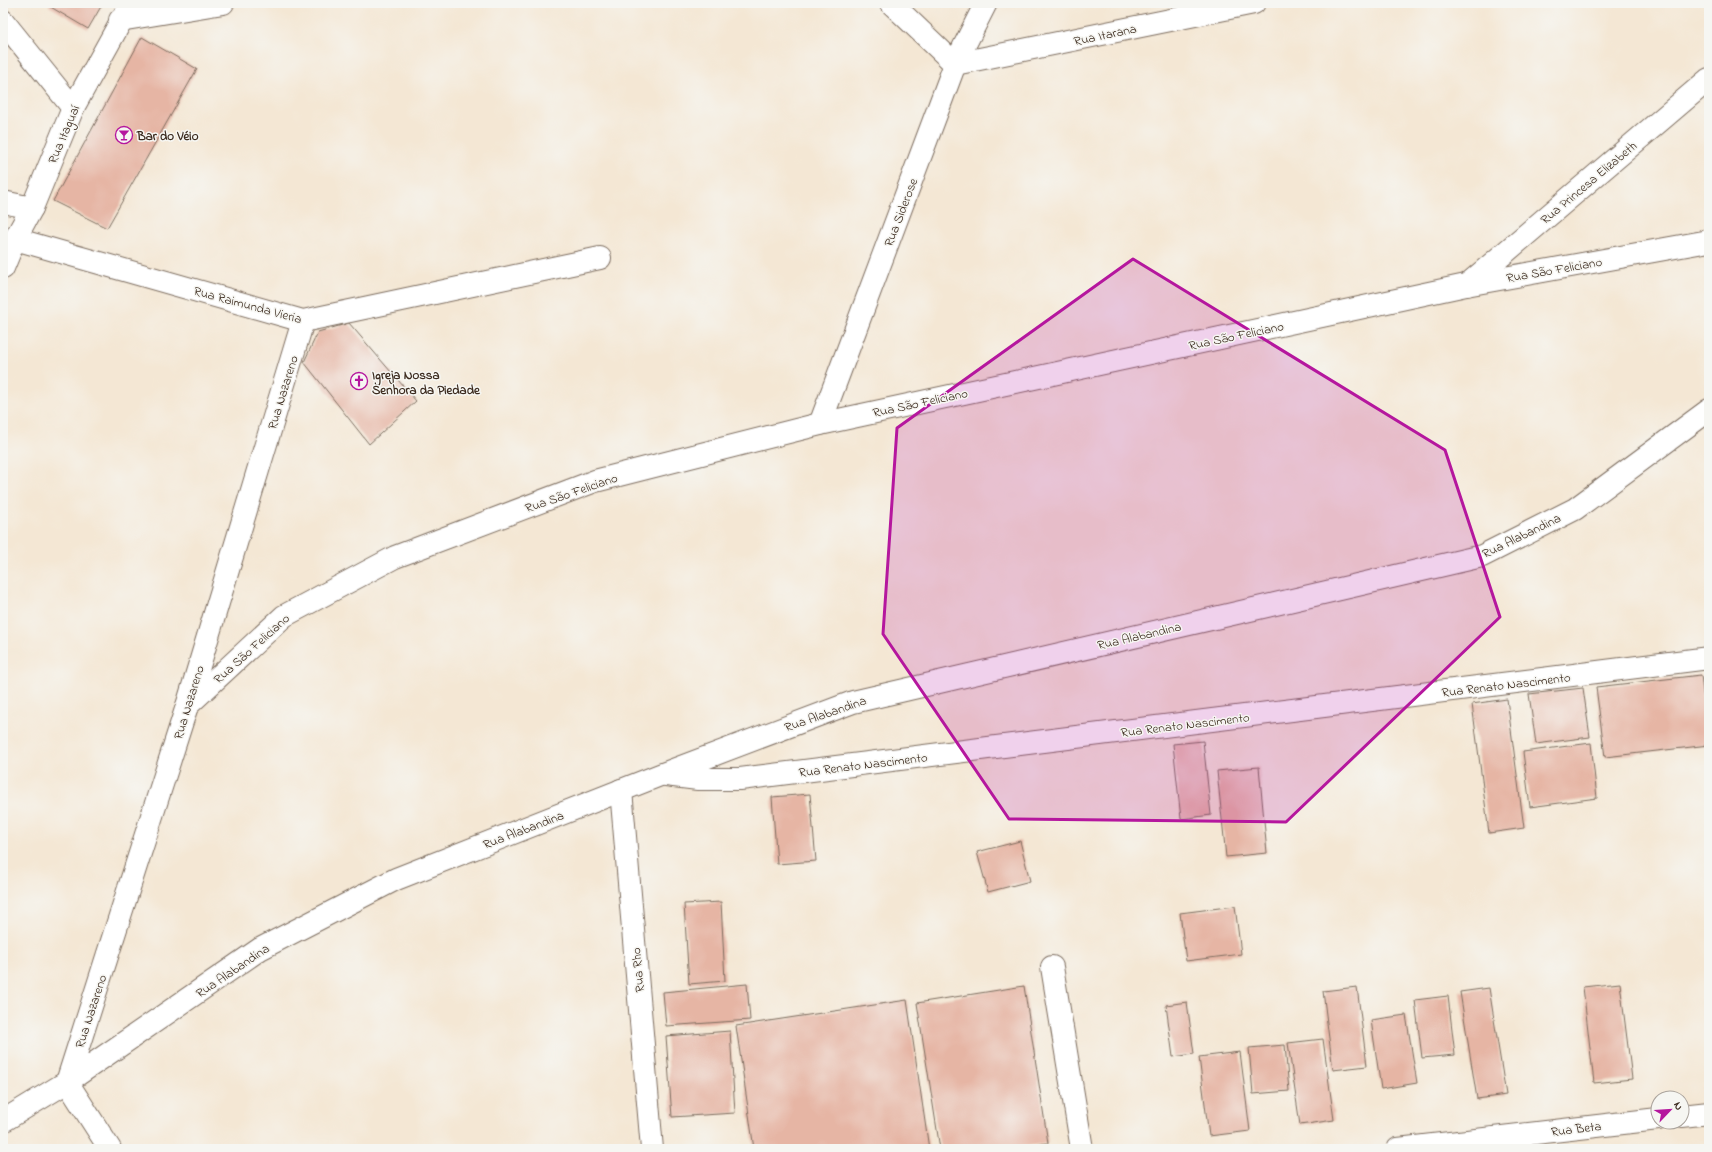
<svg xmlns="http://www.w3.org/2000/svg" width="1712" height="1152" viewBox="0 0 1712 1152" font-family="'Indie Flower',sans-serif">
  <style>
    .building { fill: #e6b5a4 }
    .lines { fill: none; stroke-linecap: round; stroke-linejoin: round }
    .minor-casing { stroke: #7c6c5e; stroke-width: 24 }
    .tertiary-casing { stroke: #7c6c5e; stroke-width: 24 }
    .minor { stroke: #fff; stroke-width: 22 }
    .tertiary { stroke: #fff; stroke-width: 22 }
    .marked { fill: #b5179e; fill-opacity: 0.2; stroke: #b5179e; stroke-width: 3; stroke-linejoin: round }
    .labels { text-anchor: middle; stroke-width: 3; stroke-linejoin: round; paint-order: stroke }
    .street-label { font-size: 13px; fill: #3b2a1e; stroke: #f6f6f2 }
    .poi-label { font-size: 13px; font-weight: bold; fill: #3b2a1e; stroke: #f6f6f2; text-anchor: start }
  </style>
  <rect width="100%" height="100%" fill="#f6f6f2"/>
  <filter id="ink" filterUnits="userSpaceOnUse"><feTurbulence type="fractalNoise" baseFrequency=".025" numOctaves="2"/><feDisplacementMap in="SourceGraphic" scale="8" xChannelSelector="R" yChannelSelector="G"/><feConvolveMatrix kernelMatrix="1 2 1 2 8 2 1 2 1" color-interpolation-filters="sRGB"/></filter>
  <filter id="wash" filterUnits="userSpaceOnUse"><feTurbulence type="fractalNoise" baseFrequency=".012" numOctaves="4" result="noise"/><feDisplacementMap in="SourceGraphic" scale="16" xChannelSelector="R" yChannelSelector="G"/><feGaussianBlur stdDeviation="0.9" result="paint"/><feColorMatrix in="noise" values="0 0 0 0 0 0 0 0 0 0 0 0 0 0 0 0 0 1.4 0 .05"/><feComposite in="paint" operator="in"/></filter>
  <g filter="url(#wash)">
    <rect width="100%" height="100%" fill="#f4e7d4"/>
    <g id="blocks">
      <g class="building">
        <path d="M50 3H103L88 29 49 6Z"/>
        <path d="M142 37 197 69 107 228 53 201Z"/>
        <path d="M349 323 416 401 369 444 304 362 318 332Z"/>
        <path d="M1701 675 1709 745 1605 757 1596 687Z"/>
        <path d="M1583 688 1590 737 1536 744 1529 694Z"/>
        <path d="M1507 699 1524 828 1489 833 1472 704Z"/>
        <path d="M1203 741 1211 815 1181 819 1173 744Z"/>
        <path d="M1591 743 1597 798 1530 807 1523 752Z"/>
        <path d="M1259 767 1267 853 1226 857 1217 771Z"/>
        <path d="M810 794 816 861 777 864 772 797Z"/>
        <path d="M1020 841 1030 881 988 892 977 852Z"/>
        <path d="M721 902 725 981 689 984 684 904Z"/>
        <path d="M1235 906 1241 954 1186 961 1180 913Z"/>
        <path d="M1620 983 1632 1079 1594 1083 1583 987Z"/>
        <path d="M747 984 750 1020 666 1026 663 992Z"/>
        <path d="M1024 986 1048 1143 1007 1149H940L917 1003Z"/>
        <path d="M1357 987 1367 1066 1333 1070 1323 991Z"/>
        <path d="M1489 988 1506 1095 1477 1099 1460 992Z"/>
        <path d="M1448 996 1455 1055 1422 1058 1415 1000Z"/>
        <path d="M907 1000 929 1149H754L736 1026Z"/>
        <path d="M1187 1002 1194 1054 1173 1057 1166 1005Z"/>
        <path d="M1406 1015 1417 1083 1381 1089 1371 1020Z"/>
        <path d="M730 1031 735 1113 672 1117 666 1036Z"/>
        <path d="M1323 1039 1334 1120 1300 1125 1288 1043Z"/>
        <path d="M1285 1045 1289 1091 1253 1094 1249 1048Z"/>
        <path d="M1240 1052 1250 1131 1209 1136 1199 1057Z"/>
      </g>
    </g>
  </g>
  <g filter="url(#ink)">
    <use href="#blocks" fill-opacity="0" stroke="#7c6c5e" stroke-width="1"/>
    <g class="lines">
      <g class="minor-casing">
        <g id="minor">
          <path d="M891 3 955 64 1254 3"/>
          <path d="M120 20 223 3"/>
          <path d="M3 21 73 108"/>
          <path d="M3 202 32 208"/>
          <path d="M15 239 303 321 600 258"/>
          <path d="M3 268 15 239 32 208 73 108 131 3"/>
          <path d="M1467 285 1709 79"/>
          <path d="M820 424 955 64 986 3"/>
          <path d="M187 706 284 616 395 557 595 481 820 424 1466 285 1709 241"/>
          <path d="M621 790 652 1149"/>
          <path d="M1052 967 1082 1149"/>
          <path d="M1682 1116 1709 1113"/>
          <path d="M110 1149 67 1082 187 706 303 321"/>
          <path d="M1398 1149 1658 1119"/>
        </g>
      </g>
      <g class="tertiary-casing">
        <g id="tertiary">
          <path d="M666 775 698 779H740L1709 658"/>
          <path d="M3 1121 67 1082 260 949 396 879 660 775 853 702 1482 556 1575 509 1709 410"/>
        </g>
      </g>
      <use href="#minor" class="minor"/>
      <use href="#tertiary" class="tertiary"/>
    </g>
  </g>
  <path class="marked" d="M1133 259 1445 450 1500 617 1286 822 1009 819 883 634 897 428Z"/>
  <defs>
    <g id="bar-ring" transform="scale(0.9)"><circle r="9.5" fill="#f6f6f2" stroke="#b5179e" stroke-width="1.5"/><path d="M-6-5H6L.8 .8V4.5H3.5V6h-7V4.5H-.8V.8Z" fill="#b5179e"/></g>
    <g id="church-ring" transform="scale(0.9)"><circle r="9.5" fill="#f6f6f2" stroke="#b5179e" stroke-width="1.5"/><path d="M-1.2-6h2.4v3.5h3.3v2.4h-3.3V6h-2.4V-.1h-3.3v-2.4h3.3Z" fill="#b5179e"/></g>
  </defs>
  <g fill-rule="evenodd">
    <use href="#bar-ring" x="124" y="135"/>
    <use href="#church-ring" x="359" y="381"/>
  </g>
  <g class="labels">
    <g class="street-label">
      <text transform="translate(1105 34) rotate(-12)" y="5">Rua Itarana</text>
      <text transform="translate(63 134) rotate(-67)" y="5">Rua Itaguaí</text>
      <text transform="translate(1588 182) rotate(-40)" y="5">Rua Princesa Elizabeth</text>
      <text transform="translate(900 212) rotate(-69)" y="5">Rua Siderose</text>
      <text transform="translate(1554 269) rotate(-10)" y="5">Rua São Feliciano</text>
      <text transform="translate(248 304) rotate(15)" y="5">Rua Raimunda Vieria</text>
      <text transform="translate(1236 335) rotate(-12)" y="5">Rua São Feliciano</text>
      <text transform="translate(282 392) rotate(-73)" y="5">Rua Nazareno</text>
      <text transform="translate(920 402) rotate(-12)" y="5">Rua São Feliciano</text>
      <text transform="translate(571 492) rotate(-19)" y="5">Rua São Feliciano</text>
      <text transform="translate(1521 535) rotate(-26)" y="5">Rua Alabandina</text>
      <text transform="translate(1139 635) rotate(-13)" y="5">Rua Alabandina</text>
      <text transform="translate(251 648) rotate(-42)" y="5">Rua São Feliciano</text>
      <text transform="translate(1506 684) rotate(-7)" y="5">Rua Renato Nascimento</text>
      <text transform="translate(188 702) rotate(-73)" y="5">Rua Nazareno</text>
      <text transform="translate(825 713) rotate(-19)" y="5">Rua Alabandina</text>
      <text transform="translate(1185 724) rotate(-7)" y="5">Rua Renato Nascimento</text>
      <text transform="translate(863 764) rotate(-7)" y="5">Rua Renato Nascimento</text>
      <text transform="translate(523 829) rotate(-21)" y="5">Rua Alabandina</text>
      <text transform="translate(232 970) rotate(-34)" y="5">Rua Alabandina</text>
      <text transform="translate(637 970) rotate(-95)" y="5">Rua Rho</text>
      <text transform="translate(90 1011) rotate(-72)" y="5">Rua Nazareno</text>
      <text transform="translate(1576 1128) rotate(-7)" y="5">Rua Beta</text>
    </g>
    <g class="poi-label">
      <text x="137" y="140">Bar do Véio</text>
      <text x="372" y="379">Igreja Nossa<tspan x="372" dy="15">Senhora da Piedade</tspan></text>
    </g>
  </g>
  <rect width="1712" height="1152" fill="none" stroke="#f6f6f2" stroke-width="16"/>
  <g transform="translate(1670 1110) rotate(65)"><circle r="19" fill="#f6f6f2" stroke="#aba49d"/>
  <path d="M0-3L7 15L0 10L-7 15Z" fill="#b5179e"/>
  <text y="-6" font-size="11" font-weight="bold" text-anchor="middle" fill="#3b2a1e">N</text>
  </g>
</svg>
